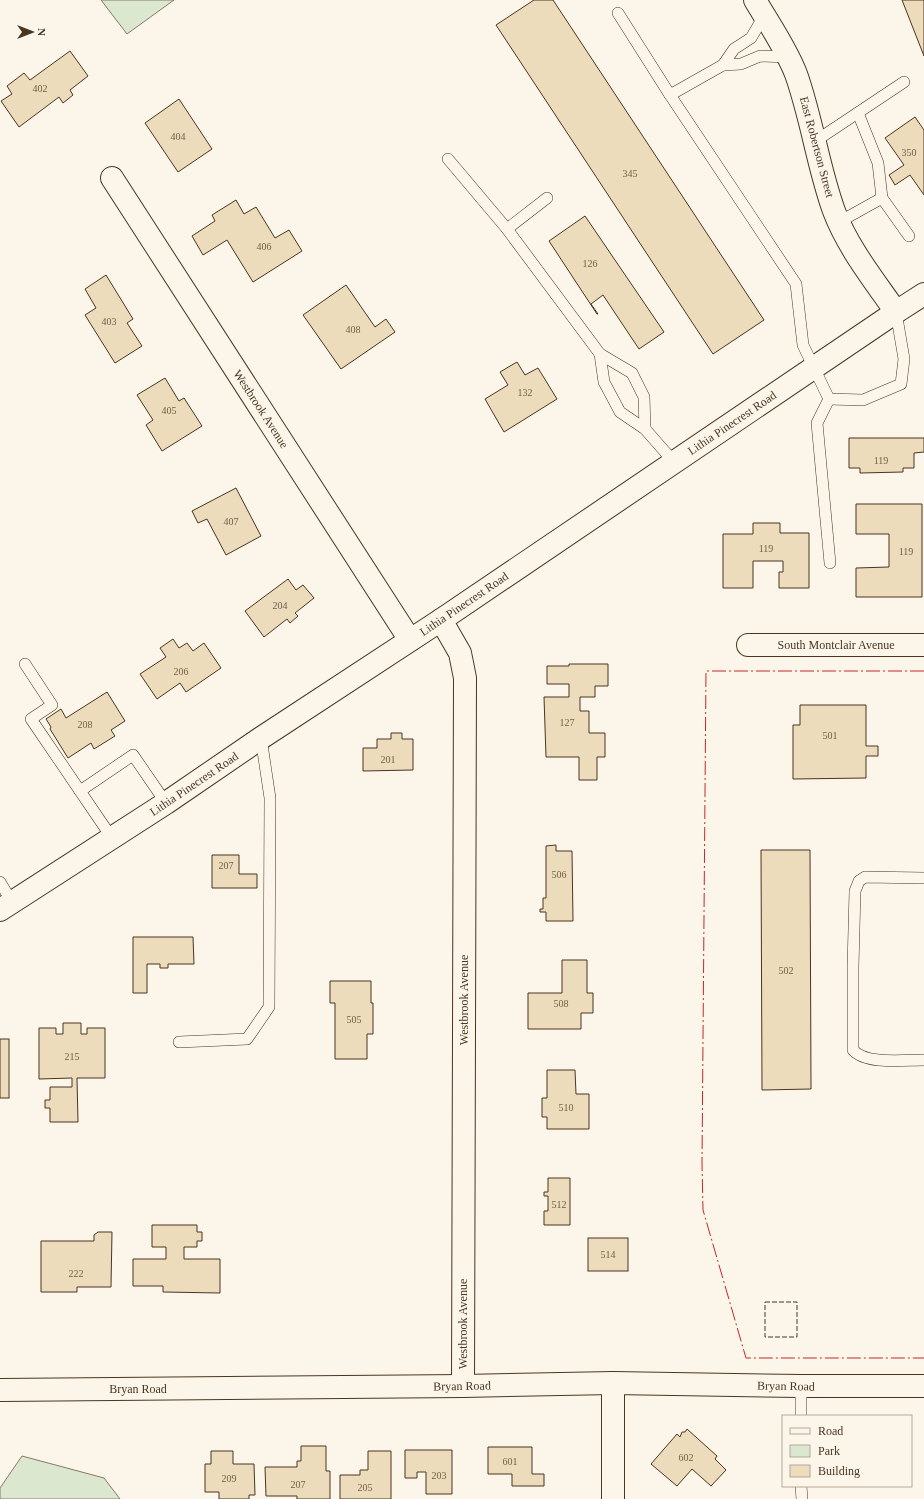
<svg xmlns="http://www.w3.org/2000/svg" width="924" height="1499" viewBox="0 0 924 1499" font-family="Georgia,serif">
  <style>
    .green { fill: #dce7d0; stroke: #887966 }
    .building { fill: #ecdcbc; stroke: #4a3520 }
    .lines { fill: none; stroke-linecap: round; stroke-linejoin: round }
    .service-casing { stroke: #4a3520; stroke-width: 12 }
    .minor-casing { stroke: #4a3520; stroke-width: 24 }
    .tertiary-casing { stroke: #4a3520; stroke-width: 24 }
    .secondary-casing { stroke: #4a3520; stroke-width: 24 }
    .service { stroke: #fbf6e9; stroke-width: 11 }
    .minor { stroke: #fbf6e9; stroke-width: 22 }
    .tertiary { stroke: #fbf6e9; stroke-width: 22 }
    .secondary { stroke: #fbf6e9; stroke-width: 22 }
    .fence { stroke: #4a3520; stroke-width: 1; stroke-dasharray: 5 2; stroke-linecap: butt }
    .power { stroke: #c62828; stroke-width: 1; stroke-dasharray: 14 3 2 3; stroke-linecap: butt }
    .labels { text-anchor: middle; stroke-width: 3; stroke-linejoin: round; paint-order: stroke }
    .number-label { font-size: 10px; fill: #725f47 }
    .street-label { font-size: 12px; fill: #4a3520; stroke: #fbf6e9 }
  </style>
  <rect width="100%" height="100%" fill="#fbf6e9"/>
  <g class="green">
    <path d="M101 0H174L127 34Z"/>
    <path d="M22 1456 104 1478 120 1499H0V1488Z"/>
  </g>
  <g class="building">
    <path d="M534 0H553L764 320 713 354 496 25Z"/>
    <path d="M902 0H924V56Z"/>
    <path d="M70 51 88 76 70 90 73 95 63 103 59 97 19 127 1 101 12 94 7 86 24 73 30 80Z"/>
    <path d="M179 99 212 149 178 172 145 123Z"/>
    <path d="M915 117 924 130V195L910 175 895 185 889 175 904 165 885 138Z"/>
    <path d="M236 200 244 214 256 207 275 238 289 230 302 251 253 282 227 240 203 255 192 236 215 221 212 215Z"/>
    <path d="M585 216 664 332 639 349 603 295 591 304 598 314H597L549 241Z"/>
    <path d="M106 275 133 319 127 323 142 346 115 363 85 315 96 308 85 289Z"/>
    <path d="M346 285 375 327 386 319 395 332 341 369 303 315Z"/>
    <path d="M517 362 525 375 538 368 557 399 504 432 485 399 508 385 500 372Z"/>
    <path d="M165 378 179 401 184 398 202 426 162 451 146 425 153 420 137 395Z"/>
    <path d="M849 438H924V452L914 453V468H903V472L860 473V468H849Z"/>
    <path d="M236 488 261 536 226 555 207 519 198 523 192 511Z"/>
    <path d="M856 504H922V597H856V568L889 567V534H856Z"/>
    <path d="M753 523H780V533H809V588H779V572H783V561H753V588H723V534H753Z"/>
    <path d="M288 579 296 590 303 585 314 598 295 613 298 616 290 623 287 619 264 637 245 611Z"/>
    <path d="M173 639 179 648 187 643 193 651 204 643 221 668 186 692 180 683 157 699 140 674 166 657 160 648Z"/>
    <path d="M569 664H608V686H595V697H580V711H589V733H605V757H597V780H579V757H546L544 697H569V684H547V666H569Z"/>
    <path d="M107 692 125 721 111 730 115 736 94 749 91 743 68 758 50 729 51 727 46 719 61 709 66 718Z"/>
    <path d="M800 705H866V746H878V756H866V778L793 779V725H800Z"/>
    <path d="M391 733H402V739H413V770L363 771V748H377V739H391Z"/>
    <path d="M556 845V851H572L573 921H546V912H540V909H543V898H546V846Z"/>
    <path d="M761 850H810L811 1089 762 1090Z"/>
    <path d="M212 855H239V874H257V888H212Z"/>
    <path d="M133 937H193L194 964H168V968H160V964H147V993H133Z"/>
    <path d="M562 960H587V993H593V1013H581V1029H528V993H562Z"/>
    <path d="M330 981H371V1003H373V1034H367V1059H335V1003H330Z"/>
    <path d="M63 1023H81V1034H87V1028H105V1078H77L78 1122H50V1108H45V1100H50V1087H72V1078L39 1079V1028H56V1034H63Z"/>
    <rect x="0" y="1039" width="9" height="59"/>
    <path d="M547 1070H575L576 1094H589V1129H547V1117H542V1098H547Z"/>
    <path d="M548 1178H570V1225H544V1211H548V1196H544V1192H548Z"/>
    <path d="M152 1225H197V1232H202V1241H197V1247H184V1259H220V1293L163 1292V1286H133V1259H166V1247H152Z"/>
    <path d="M98 1232H112L111 1287H77V1292H41V1241H94V1235Z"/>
    <rect x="588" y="1238" width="40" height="33"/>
    <path d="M687 1429 717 1456 715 1459 726 1470 711 1486 692 1469 677 1486 651 1464 677 1434 680 1437 682 1432H685Z"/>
    <path d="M301 1446H326V1471H330V1499H297V1496H266L265 1467H297V1461H301Z"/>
    <path d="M488 1447H532V1474H544V1486H512V1474H488Z"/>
    <path d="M405 1450H452V1494H426V1472H417V1478H405Z"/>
    <path d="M211 1451H233V1464H254L255 1495H249V1499H219V1492H205V1464H211Z"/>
    <path d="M368 1451H391V1499H340V1475H360V1470H368Z"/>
  </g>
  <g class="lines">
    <g class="service-casing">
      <g id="service">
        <path d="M618 13 670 95 796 284 803 345 829 399 863 400 901 384 904 359 896 312"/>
        <path d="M723 65 741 64 760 56 788 57"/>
        <path d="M670 95 723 65 734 49 751 38 764 16"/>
        <path d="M814 142 904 82"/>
        <path d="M448 159 507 229 600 354 632 373 644 397 645 429"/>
        <path d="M882 198 909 236"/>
        <path d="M839 222 882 198 878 163 858 113"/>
        <path d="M507 229 547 198"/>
        <path d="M600 354 604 382 620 412 645 429 674 462"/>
        <path d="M829 399 817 423 830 563"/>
        <path d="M25 664 52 705 31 719 112 838"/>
        <path d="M80 791 133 755 166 803"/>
        <path d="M924 878 865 877 859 881 855 891 853 967V1050C866 1065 905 1060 924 1060"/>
        <path d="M0 882 12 902"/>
        <path d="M179 1042 247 1039 269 1007 270 798 261 738"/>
        <path d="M801 1386V1416"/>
        <path d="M801 1486 802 1499"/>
      </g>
    </g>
    <g class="minor-casing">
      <g id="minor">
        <path d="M755 0C769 24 786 48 796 74 812 119 818 167 834 211 848 248 874 280 896 312"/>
        <path d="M112 178 410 640"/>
        <path d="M441 620 460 653 465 678 463 1386"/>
        <path d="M748 645H924"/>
        <path d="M613 1383V1499"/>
      </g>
    </g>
    <g class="tertiary-casing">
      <path id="tertiary" d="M0 1390 463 1386 613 1383 801 1386H924"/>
    </g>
    <g class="secondary-casing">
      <path id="secondary" d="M0 910 166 803 261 738 441 620 896 312 924 294"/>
    </g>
    <use href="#service" class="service"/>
    <use href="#minor" class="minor"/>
    <use href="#tertiary" class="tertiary"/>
    <use href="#secondary" class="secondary"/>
    <rect class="fence" x="765" y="1302" width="32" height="35"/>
    <path class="power" d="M924 671H706L702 1163 703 1210 746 1358H924"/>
  </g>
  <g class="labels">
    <g class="number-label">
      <text x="40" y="92">402</text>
      <text x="178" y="140">404</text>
      <text x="909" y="156">350</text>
      <text x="630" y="177">345</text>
      <text x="264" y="250">406</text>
      <text x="590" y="267">126</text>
      <text x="109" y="325">403</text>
      <text x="353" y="333">408</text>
      <text x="525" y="396">132</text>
      <text x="169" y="414">405</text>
      <text x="881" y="464">119</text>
      <text x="231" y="525">407</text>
      <text x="766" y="552">119</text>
      <text x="906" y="555">119</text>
      <text x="280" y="609">204</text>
      <text x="181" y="675">206</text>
      <text x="567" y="726">127</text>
      <text x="85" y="728">208</text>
      <text x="830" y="739">501</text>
      <text x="388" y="763">201</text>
      <text x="226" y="869">207</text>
      <text x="559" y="878">506</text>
      <text x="786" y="974">502</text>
      <text x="561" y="1007">508</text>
      <text x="354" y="1023">505</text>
      <text x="72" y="1060">215</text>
      <text x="566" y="1111">510</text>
      <text x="559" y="1208">512</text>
      <text x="608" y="1258">514</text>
      <text x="76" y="1277">222</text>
      <text x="686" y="1461">602</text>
      <text x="510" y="1465">601</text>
      <text x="439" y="1479">203</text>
      <text x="229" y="1482">209</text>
      <text x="298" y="1488">207</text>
      <text x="365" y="1491">205</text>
    </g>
    <g class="street-label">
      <text transform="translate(817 147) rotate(75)" y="4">East Robertson Street</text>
      <text transform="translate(261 409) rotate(57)" y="4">Westbrook Avenue</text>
      <text transform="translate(732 423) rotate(-34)" y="4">Lithia Pinecrest Road</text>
      <text transform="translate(464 604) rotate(-34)" y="4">Lithia Pinecrest Road</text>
      <text x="836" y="649">South Montclair Avenue</text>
      <text transform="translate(194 784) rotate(-34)" y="4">Lithia Pinecrest Road</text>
      <text transform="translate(464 1000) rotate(-90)" y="4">Westbrook Avenue</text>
      <text transform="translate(463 1324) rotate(-90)" y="4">Westbrook Avenue</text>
      <text transform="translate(462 1386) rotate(-1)" y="4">Bryan Road</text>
      <text transform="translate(786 1386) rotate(1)" y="4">Bryan Road</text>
      <text x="138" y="1393">Bryan Road</text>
    </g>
  </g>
  <rect x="782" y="1415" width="130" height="72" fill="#fbf6e9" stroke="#b4a999"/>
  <rect x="790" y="1428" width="20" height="6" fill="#fbf6e9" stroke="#b4a999"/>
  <text x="818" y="1435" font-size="12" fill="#4a3520">Road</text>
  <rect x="790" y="1445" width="20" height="12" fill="#dce7d0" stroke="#b4a999"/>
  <text x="818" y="1455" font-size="12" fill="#4a3520">Park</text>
  <rect x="790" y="1465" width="20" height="12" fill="#ecdcbc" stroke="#b4a999"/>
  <text x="818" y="1475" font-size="12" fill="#4a3520">Building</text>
  <g transform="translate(32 32) rotate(90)" stroke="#fbf6e9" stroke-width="3" paint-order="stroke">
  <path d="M0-3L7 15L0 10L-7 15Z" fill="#4a3520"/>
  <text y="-6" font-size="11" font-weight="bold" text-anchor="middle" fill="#4a3520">N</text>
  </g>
</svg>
